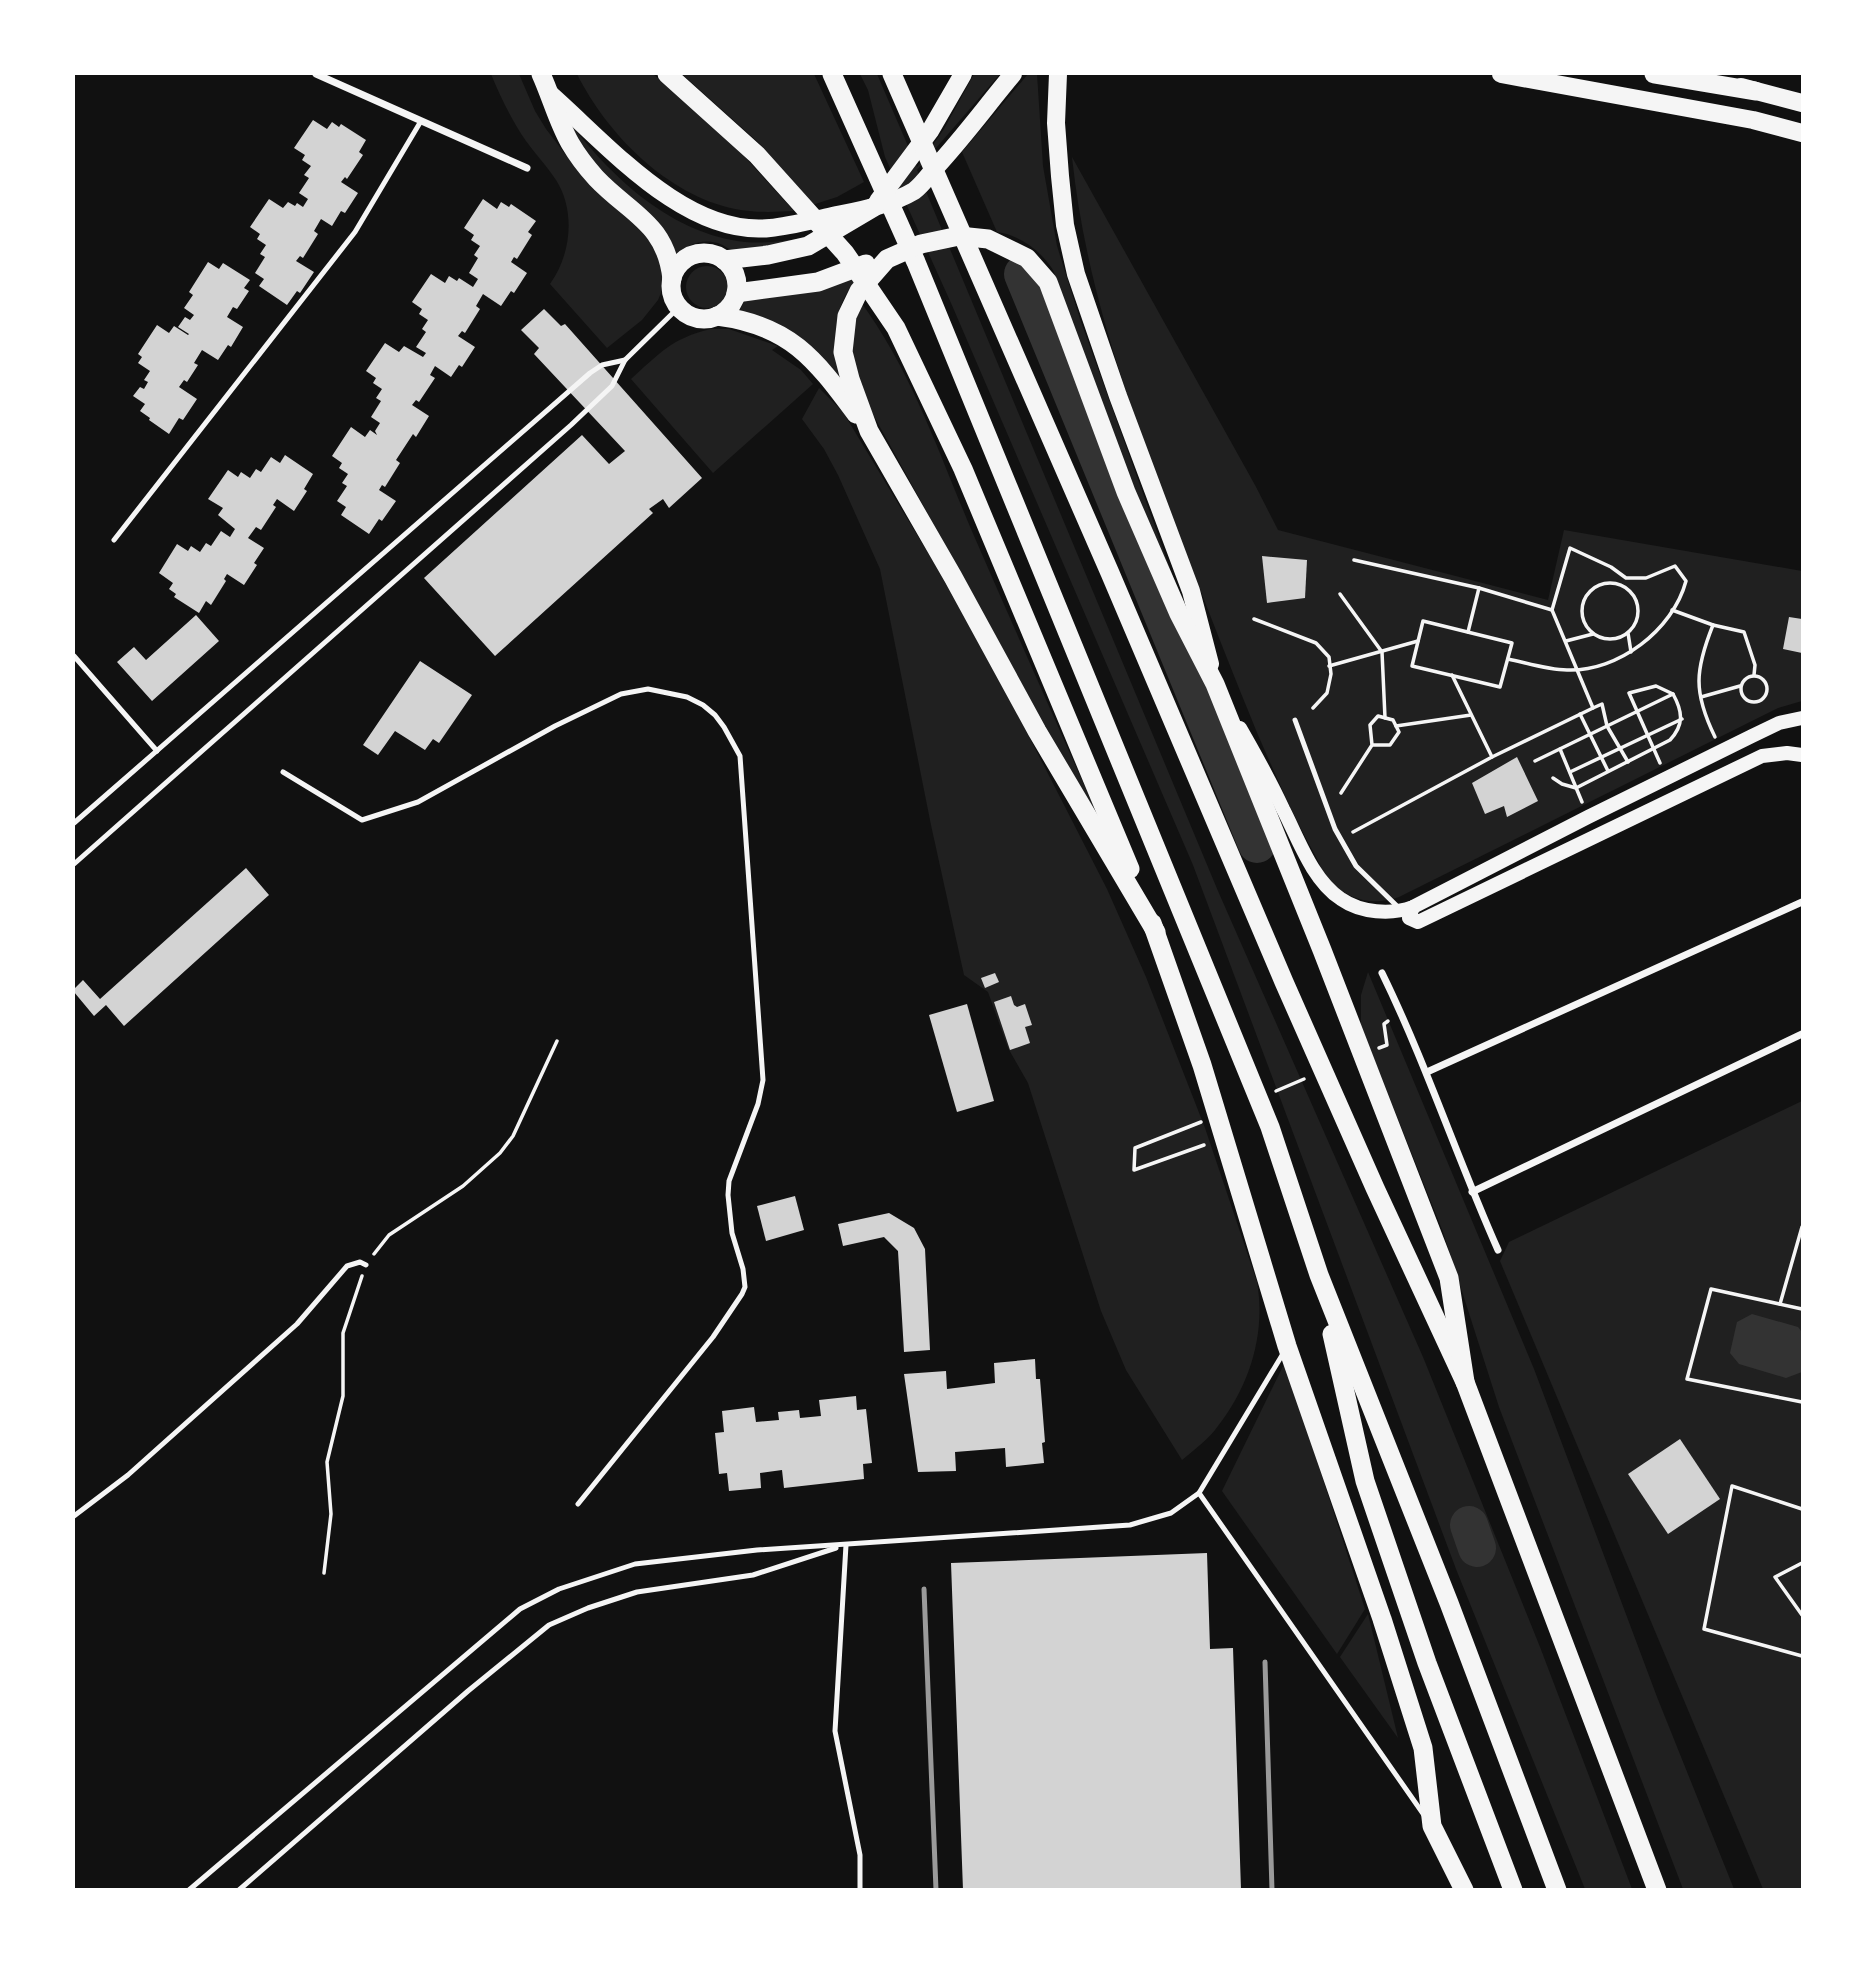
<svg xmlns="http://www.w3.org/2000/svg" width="1876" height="1963" viewBox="0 0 1876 1963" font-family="'Space Grotesk',sans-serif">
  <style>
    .green { fill: #202020 }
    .water { fill: #333 }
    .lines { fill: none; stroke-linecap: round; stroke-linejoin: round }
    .river { stroke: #333; stroke-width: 38 }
    .building { fill: #d3d3d3 }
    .path { stroke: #f5f5f5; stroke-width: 3.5 }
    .service { stroke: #f5f5f5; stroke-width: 5 }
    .minor { stroke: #f5f5f5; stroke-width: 7 }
    .secondary { stroke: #f5f5f5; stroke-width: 14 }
    .primary { stroke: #f5f5f5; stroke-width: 18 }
    .trunk { stroke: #f5f5f5; stroke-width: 19 }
    .rail { stroke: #9a9a9a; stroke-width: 5 }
  </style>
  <rect width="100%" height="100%" fill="#111"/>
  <g class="green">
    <path d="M491 74H519L535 111 546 129 569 159 650 234 663 269V288L658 300 642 320 607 348 550 284C571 255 576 211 556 180 547 166 536 155 526 141 512 121 500 96 491 74Z"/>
    <path d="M577 74H653L742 154 794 211C774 212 755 213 735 209 667 195 607 134 577 74Z"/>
    <path d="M682 74H814L864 182 837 197 812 205 759 143Z"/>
    <path d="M860 74H877L917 167 944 129 974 74H1000L917 170 1218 891 1423 1357 1540 1647 1632 1889H1585L1456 1569 1193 865 951 303 885 157 868 90Z"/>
    <path d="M1028 74H1037L1043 166 1057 246 1080 319 1188 618 1136 494 1053 270C1041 251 1020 235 997 232L962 152Z"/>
    <path d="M563 113C603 169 662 227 732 240 755 245 780 242 802 238 785 244 756 253 738 252 731 251 724 245 718 243 701 238 685 245 674 258 635 212 592 167 563 113Z"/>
    <path d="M1072 157 1255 485 1278 530 1548 600 1564 530 1802 571V701L1778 708 1399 897C1374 906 1351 901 1331 882 1324 876 1320 864 1315 855 1293 816 1276 776 1258 735 1231 670 1206 604 1180 538 1132 414 1086 291 1072 157Z"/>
    <circle cx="707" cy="287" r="21"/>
    <path d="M858 276C828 316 834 339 845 385L829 370 738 314 748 294Z"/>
    <path d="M860 301C911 370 938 451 971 529 1017 635 1064 740 1111 845L870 409 849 352Z"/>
    <path d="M710 329H729L778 346 772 350 801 370 813 384 713 473 631 379C660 353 671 339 710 329Z"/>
    <path d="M819 388 843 412 937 568 1020 719 1107 889 1146 977 1205 1128 1257 1282C1266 1333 1250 1385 1218 1426 1209 1439 1195 1449 1182 1460L1126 1370 1101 1311 1028 1083 1008 1048 988 992 964 975 931 825 880 569 838 475 824 449 802 419Z"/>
    <path d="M1368 972 1534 1369 1657 1697 1734 1889H1683L1499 1407 1443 1232 1361 1026V995Z"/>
    <path d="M1802 1101V1889H1763L1500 1261 1509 1242Z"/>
    <path d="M1285 1362 1365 1609 1337 1654 1222 1491Z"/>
    <path d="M1368 1614 1398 1738 1340 1657Z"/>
  </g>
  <path class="water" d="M1752 1314 1798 1327 1802 1332V1372L1786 1378 1739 1364 1730 1353 1737 1322Z"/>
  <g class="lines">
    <g class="river">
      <path d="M1023 274 1257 844"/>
      <path d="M1469 1525 1477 1548"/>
    </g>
  </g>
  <g class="building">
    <path d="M313 120 327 129 332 122 339 127 341 124 366 140 359 152 363 155 347 179 345 177 341 182 358 193 345 213 341 211 332 226 321 219 314 231 318 234 303 258 300 256 296 261 314 272 300 293 297 291 287 305 259 286 264 279 255 273 265 257 260 254 266 245 257 239 260 234 250 227 269 199 283 208 288 202 295 206 297 203 303 207 308 199 299 193 309 178 304 175 311 166 302 160 305 155 294 148Z"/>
    <path d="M483 199 497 209 501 202 509 207 511 204 536 221 528 232 532 235 517 259 514 257 511 262 527 273 514 293 511 291 501 306 483 294 476 306 480 309 465 333 462 331 458 336 475 347 462 367 459 365 451 377 435 366 430 375 435 378 419 402 416 400 412 405 429 416 416 437 413 434 396 460 400 463 385 487 382 485 379 490 396 501 382 521 379 519 369 534 341 515 346 507 337 501 347 486 342 483 348 474 339 468 342 463 332 456 351 427 365 437 370 430 377 435 375 431 380 423 371 417 381 401 376 398 382 389 373 383 376 378 366 371 385 343 399 352 404 346 423 357 426 353 416 347 426 332 422 329 428 320 419 314 422 309 412 302 431 274 445 283 449 276 457 281 459 278 473 287 478 279 469 273 478 258 474 255 480 246 471 240 474 235 464 228Z"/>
    <path d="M208 262 219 269 223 263 250 280 244 288 249 291 237 309 233 307 227 317 243 327 231 347 228 345 218 360 202 350 194 363 198 365 187 382 184 380 179 387 197 399 183 420 179 418 169 434 149 420 150 418 140 411 145 404 133 396 140 387 144 389 148 382 144 380 150 371 138 363 142 357 138 354 157 325 169 333 174 326 188 335 189 334 178 327 185 317 190 320 194 315 184 308 193 295 189 292Z"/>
    <path d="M544 309 561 326 565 324 702 478 669 508 663 499 649 509 653 513 495 656 424 578 582 435 609 464 625 451 534 354 539 348 521 330Z"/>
    <path d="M285 455 313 474 304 489 307 491 294 511 277 499 273 505 276 507 261 530 256 527 248 538 264 548 254 563 257 565 244 585 227 574 224 579 226 581 211 605 206 601 199 613 174 597 176 594 169 589 173 583 159 573 177 544 188 551 191 546 200 552 206 543 211 546 221 531 230 537 235 529 218 515 223 508 208 499 228 470 238 477 241 472 250 478 256 469 261 472 271 457 280 463Z"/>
    <path d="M1262 556 1307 560 1305 598 1267 603Z"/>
    <path d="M196 615 219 641 152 701 117 662 134 647 146 660Z"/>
    <path d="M1789 617 1802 619V653L1783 649Z"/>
    <path d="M420 661 472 695 439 743 433 739 425 750 395 731 378 755 363 745Z"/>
    <path d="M1517 757 1538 801 1507 817 1504 806 1485 814 1472 783Z"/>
    <path d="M246 868 269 895 124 1026 106 1005 94 1016 74 992V989L83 980 100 999Z"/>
    <path d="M995 973 999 982 985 988 981 978Z"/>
    <path d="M1011 996 1014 1005 1017 1007 1025 1004 1032 1025 1025 1027 1030 1043 1010 1050 994 1002Z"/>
    <path d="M967 1004 994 1101 957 1112 929 1015Z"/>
    <path d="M795 1196 804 1230 766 1241 757 1206Z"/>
    <path d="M889 1213 914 1228 925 1249 930 1350 904 1352 898 1251 884 1237 843 1246 838 1224Z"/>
    <path d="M1035 1359 1036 1379H1040L1045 1442 1042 1443 1044 1463 1006 1467 1005 1448 955 1452 956 1471 918 1472 904 1374 946 1371 947 1389 995 1383 994 1363Z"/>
    <path d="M856 1396 857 1410 866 1409 872 1463 863 1464 864 1479 784 1488 782 1470 760 1473 761 1488 729 1491 727 1473 719 1474 715 1433 724 1432 722 1411 754 1407 756 1422 779 1420 778 1412 799 1410 800 1418 821 1416 819 1400Z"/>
    <path d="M1680 1439 1720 1499 1668 1534 1628 1474Z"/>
    <path d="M1207 1553 1210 1649 1233 1648 1241 1890H963L951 1563Z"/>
  </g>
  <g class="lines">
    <g class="path">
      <path d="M1354 560 1479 588 1552 610 1593 708 1492 757"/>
      <circle cx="1610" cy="611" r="28"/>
      <path d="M1340 594 1382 652 1385 718"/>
      <path d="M1672 610 1713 625"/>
      <path d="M1254 619 1316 643 1329 657 1331 674 1327 693 1313 708"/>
      <path d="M1423 621 1512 643 1500 687 1412 666Z"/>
      <path d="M1468 632 1479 588"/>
      <path d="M1628 633 1631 652"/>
      <path d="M1566 641 1593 634"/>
      <path d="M1508 659C1527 663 1548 670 1567 670 1618 672 1673 630 1686 581L1675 566 1646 578H1626L1611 567 1570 548 1552 610"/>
      <path d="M1329 666 1418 641"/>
      <circle cx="1754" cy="689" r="13"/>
      <path d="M1701 697 1740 686"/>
      <path d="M1593 708 1602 704 1607 726 1628 762"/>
      <path d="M1580 714 1608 771"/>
      <path d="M1396 726 1471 715"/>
      <path d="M1715 737C1693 692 1695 670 1713 625L1744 632 1755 665 1754 675"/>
      <path d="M1560 749 1582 802"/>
      <path d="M1535 761 1673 694C1683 712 1684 725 1670 740L1576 788 1562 784 1553 778"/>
      <path d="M1660 763 1629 693 1656 686 1673 694"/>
      <path d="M1570 772 1682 719"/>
      <path d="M1341 793 1372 745H1390L1399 732 1393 720 1378 716 1370 725 1372 745"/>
      <path d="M1353 832 1492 757 1452 675"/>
      <path d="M1379 1048 1387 1045 1384 1024 1388 1021"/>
      <path d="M1276 1091 1304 1079"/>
      <path d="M1201 1122 1135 1148 1134 1170 1204 1145"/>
      <path d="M374 1254 389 1235 463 1186 500 1153 513 1136 557 1041"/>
      <path d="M1780 1304 1802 1227"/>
      <path d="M1802 1309 1711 1289 1687 1379 1802 1402"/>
      <path d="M1802 1509 1732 1486 1704 1629 1802 1656"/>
      <path d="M1802 1563 1775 1577 1802 1615"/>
      <path d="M324 1573 331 1514 327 1462 343 1396V1333L362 1276"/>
    </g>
    <g class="service">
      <path d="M114 540 355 232 421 121"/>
      <path d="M74 656 157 751"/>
      <path d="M1295 720 1335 829 1356 866 1400 909"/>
      <path d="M283 772 362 820 418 802 555 726 621 694 648 689 687 697 703 705 715 715 724 727 740 756 763 1080 758 1104 729 1181 728 1195 732 1233 743 1269 745 1287 742 1294 713 1337 578 1504"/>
      <path d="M74 823 590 373 602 365 625 360"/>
      <path d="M74 864 571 425 612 386 625 360 679 307"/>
      <path d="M1199 1493 1424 1815"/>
      <path d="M74 1516 128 1475 297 1324 347 1266 360 1262 366 1265"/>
      <path d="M846 1545 835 1731 860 1855V1890"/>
      <path d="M189 1890 520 1609 559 1589 635 1564 757 1550 1130 1525 1171 1513 1199 1493 1284 1352"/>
      <path d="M239 1890 468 1691 549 1625 588 1608 637 1592 753 1575 836 1548"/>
    </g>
    <g class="minor">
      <path d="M316 74 527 168"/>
      <path d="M1382 973C1426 1063 1457 1158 1498 1250"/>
      <path d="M1427 1072 1802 902"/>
      <path d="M1472 1192 1802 1034"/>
    </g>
    <g class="secondary">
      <path d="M1240 728C1255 754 1270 781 1283 809 1298 838 1312 880 1341 899 1361 913 1391 915 1413 907L1588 817 1752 736 1779 723 1802 718"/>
      <path d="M1413 907 1409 918 1418 922 1762 756 1787 753 1802 755"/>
    </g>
    <g class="primary">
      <path d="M1058 74 1056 123 1060 176 1065 225 1076 274 1118 396 1191 591 1210 664"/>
      <path d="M1501 74 1753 120 1802 133"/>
      <path d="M1741 87 1802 103"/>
      <path d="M550 94C608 145 686 237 770 228 789 226 809 221 828 217 856 211 889 206 914 191 922 185 929 175 935 168 963 138 987 105 1013 74"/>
      <path d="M878 201 930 131 963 74"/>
    </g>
    <g class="trunk">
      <path d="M541 74C551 96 558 122 570 143 577 155 587 168 596 178 630 214 666 223 672 279"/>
      <path d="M667 74 757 155 845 253 896 328 963 469 1130 869"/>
      <path d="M832 74 916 262 1270 1127 1319 1275 1449 1603 1557 1890"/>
      <path d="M892 74 1110 573 1284 982 1375 1188 1465 1382 1657 1890"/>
      <path d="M1654 74 1755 91"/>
      <circle cx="704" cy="286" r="33"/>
      <path d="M724 260 768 255 808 246 874 207"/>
      <path d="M736 293 818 282 866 264"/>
      <path d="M717 316C790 325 815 359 856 414"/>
      <path d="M1152 923 1202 1065 1287 1346 1382 1619 1423 1748 1432 1826 1464 1890"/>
      <path d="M1156 932 1037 731 953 577 869 431 850 379 843 352 847 316 859 291 887 259 921 244 959 236 988 239 1027 258 1048 282 1126 492 1179 614 1215 684 1322 950 1449 1278 1465 1382"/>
      <path d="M1332 1334 1365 1481 1427 1663 1513 1890"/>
    </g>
    <g class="rail">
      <path d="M924 1589 936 1890"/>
      <path d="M1265 1662 1272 1890"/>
    </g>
  </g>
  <rect width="1876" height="1963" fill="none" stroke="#ffffff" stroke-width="150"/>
</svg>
